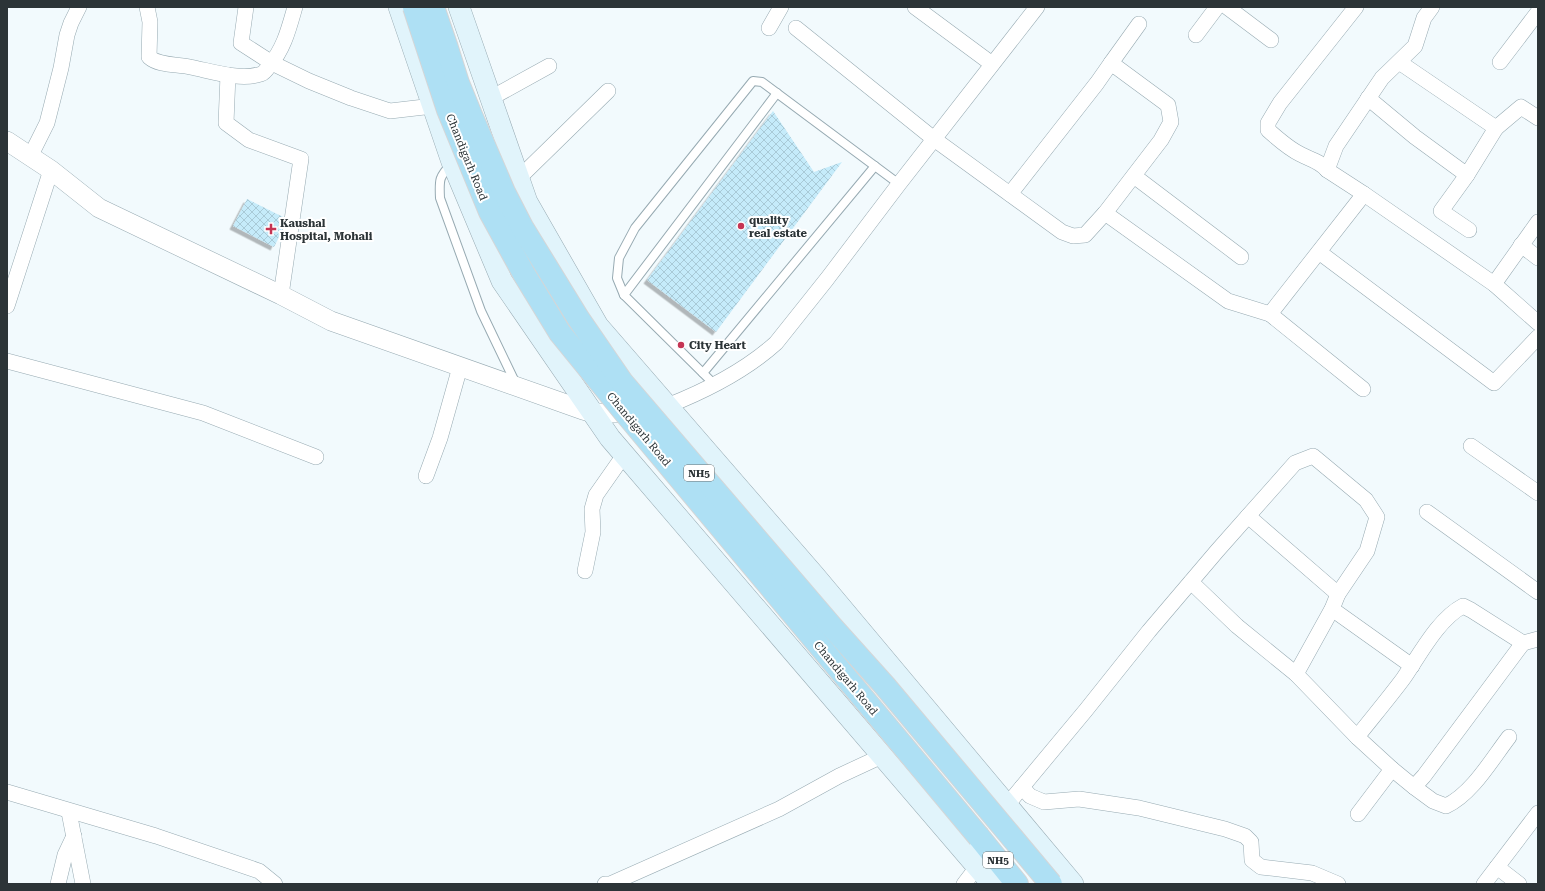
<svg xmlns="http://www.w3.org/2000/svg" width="1545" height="891" viewBox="0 0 1545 891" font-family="'Roboto Serif',serif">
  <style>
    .building { fill: url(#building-cross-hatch); filter: url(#shadow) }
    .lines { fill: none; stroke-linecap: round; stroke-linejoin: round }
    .service-casing { stroke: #97aab2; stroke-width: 10 }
    .minor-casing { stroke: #97aab2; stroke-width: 16 }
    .tertiary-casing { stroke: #97aab2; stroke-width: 20 }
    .secondary-casing { stroke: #97aab2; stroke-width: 22 }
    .trunk-casing { stroke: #d5d6d7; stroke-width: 24 }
    .service { stroke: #fff; stroke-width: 8 }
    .minor { stroke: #fff; stroke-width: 15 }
    .tertiary { stroke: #fff; stroke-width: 19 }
    .secondary { stroke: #e1f4fb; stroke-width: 21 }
    .trunk { stroke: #aee0f4; stroke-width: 22 }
    .trunk-bridge-casing { stroke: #d5d6d7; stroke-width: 24; stroke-linecap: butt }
    .trunk-bridge { stroke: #aee0f4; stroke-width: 22 }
    .poi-dot { fill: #c53554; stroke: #fff; stroke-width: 1.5 }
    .labels { text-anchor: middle; stroke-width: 4; stroke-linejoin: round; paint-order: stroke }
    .shield { fill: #fff; stroke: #6b7173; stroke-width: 1 }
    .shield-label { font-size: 10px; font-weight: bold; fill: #2c3437 }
    .street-label { font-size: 11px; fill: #2c3437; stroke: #fff }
    .poi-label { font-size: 11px; font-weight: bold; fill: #2c3437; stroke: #fff; text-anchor: start }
  </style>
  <defs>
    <pattern id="building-cross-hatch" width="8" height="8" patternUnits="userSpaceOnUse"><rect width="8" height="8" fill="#c5ebfa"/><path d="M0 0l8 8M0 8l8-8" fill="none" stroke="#a9cad7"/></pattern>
    <filter id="shadow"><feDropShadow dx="-3.5" dy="3.5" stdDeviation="0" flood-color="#0004"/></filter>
  </defs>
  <rect width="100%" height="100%" fill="#f2fafd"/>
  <g class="building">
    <path d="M773 111 814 172 842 162 716 332 647 280Z"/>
    <path d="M247 199 283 217 281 233 274 247 233 226Z"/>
  </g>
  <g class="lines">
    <g class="service-casing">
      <g id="service">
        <path d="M452 163C439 177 439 179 440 198L481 311 516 384"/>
        <path d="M624 295 617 278 619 258 635 228 753 81 762 82 899 184"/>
        <path d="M703 373 875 166"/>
        <path d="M714 384 624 295 777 93"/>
      </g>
    </g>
    <g class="minor-casing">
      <g id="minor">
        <path d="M147 7 150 22 149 57C159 66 177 64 190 67 211 71 240 81 261 74 264 73 267 69 269 66 284 49 289 28 295 7"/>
        <path d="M246 7 241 43 272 63 309 81 351 98 390 111 433 106"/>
        <path d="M915 7 992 64"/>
        <path d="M1227 7 1271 40"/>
        <path d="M1356 7 1280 103 1268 123V130C1278 139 1288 148 1300 154 1309 159 1320 161 1327 170L1364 194"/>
        <path d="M769 28 781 7"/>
        <path d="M796 28 934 139 1062 232 1073 236 1085 235 1105 213 1228 301 1270 314 1364 194 1494 284 1538 222"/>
        <path d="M1196 35 1217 7"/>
        <path d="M1500 62 1538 12"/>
        <path d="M1111 63 1139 24"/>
        <path d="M228 75 226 123 249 140 301 159 281 295"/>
        <path d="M491 98 549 66"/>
        <path d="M1368 98 1415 137 1467 175 1496 128 1399 62"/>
        <path d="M1496 128 1521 107 1538 118"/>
        <path d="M30 157 47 123 61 68 67 35 71 23 79 7"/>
        <path d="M1327 170 1336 146 1382 78 1415 46 1424 18 1432 7"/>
        <path d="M1467 175 1441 211 1469 230"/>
        <path d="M1134 176 1241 257"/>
        <path d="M519 178 608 91"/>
        <path d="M1010 194 1097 83 1111 63 1168 105 1171 122 1161 140 1105 213"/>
        <path d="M1521 245 1538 258"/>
        <path d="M1319 252 1494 383 1538 337"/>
        <path d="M1494 284 1538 323"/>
        <path d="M7 306 51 170"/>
        <path d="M1270 314 1363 389"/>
        <path d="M7 361 203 413 316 457"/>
        <path d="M667 406C705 391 745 371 776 343L827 279 899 184 1037 7"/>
        <path d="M1471 446 1538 493"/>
        <path d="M426 476 440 438 460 367"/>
        <path d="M1427 512 1538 592"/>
        <path d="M1248 516 1338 594"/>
        <path d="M585 571 593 532 592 509 596 495 624 455"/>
        <path d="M1191 582 1237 626 1296 674 1357 737C1372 718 1388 699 1403 679 1419 656 1438 619 1463 606L1471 610 1523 643 1538 639"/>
        <path d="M1332 609 1412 666"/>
        <path d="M1357 737 1392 769 1414 787 1424 776 1523 643"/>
        <path d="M1022 787 1030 796 1044 802 1079 799 1139 808 1225 829 1245 836 1251 842 1252 860 1261 867 1312 873 1338 884"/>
        <path d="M1414 787 1433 801 1446 806C1472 794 1492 759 1509 737"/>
        <path d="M7 792 156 836 259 871 275 884"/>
        <path d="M1007 805 1086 710 1149 631 1217 551 1295 463 1313 456 1366 500 1377 517 1367 551 1338 594 1332 609 1296 674"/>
        <path d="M69 812 83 884"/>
        <path d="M1358 814 1392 769"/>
        <path d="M1497 867 1519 884"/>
        <path d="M58 884 65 855 74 836"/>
        <path d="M605 884H610L779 809 839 776 882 756"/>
        <path d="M964 884 977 867"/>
        <path d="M1484 884 1538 813"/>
      </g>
    </g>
    <g class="tertiary-casing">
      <path id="tertiary" d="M7 141 51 170 99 208 281 295 331 321 583 410 594 413H636"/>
    </g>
    <g class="secondary-casing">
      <g id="secondary">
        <path d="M399 7 452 162 502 281 610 438 992 884"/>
        <path d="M459 7 527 202 598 326 814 575 1073 884"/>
      </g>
    </g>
    <g class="trunk-casing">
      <path id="trunk" d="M979 837 1017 884"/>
    </g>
    <use href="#service" class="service"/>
    <use href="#minor" class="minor"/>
    <use href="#tertiary" class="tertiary"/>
    <use href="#secondary" class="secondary"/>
    <use href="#trunk" class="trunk"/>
    <g class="trunk-bridge-casing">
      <g id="trunk-bridge">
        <path d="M414 7 448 110 490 212 524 274 560 333 626 414 979 837"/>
        <path d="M433 7 447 48 458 83 471 115 504 192 522 227 578 318 622 382 832 627 885 686 1051 884"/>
      </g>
    </g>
    <use href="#trunk-bridge" class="trunk-bridge"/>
  </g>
  <g class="poi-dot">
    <circle cx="741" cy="226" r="4"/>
    <path d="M269 223h4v4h4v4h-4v4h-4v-4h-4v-4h4z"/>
    <circle cx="681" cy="345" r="4"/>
  </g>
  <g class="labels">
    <g class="shield">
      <rect x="684" y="465" width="30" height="16" rx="3"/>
      <rect x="983" y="852" width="30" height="16" rx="3"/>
    </g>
    <g class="shield-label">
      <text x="699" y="477">NH5</text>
      <text x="998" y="864">NH5</text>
    </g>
    <g class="street-label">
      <text transform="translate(467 157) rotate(68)" y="4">Chandigarh Road</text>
      <text transform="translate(639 429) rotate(50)" y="4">Chandigarh Road</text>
      <text transform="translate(846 678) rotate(50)" y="4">Chandigarh Road</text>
    </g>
    <g class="poi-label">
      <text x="749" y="224">quality<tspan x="749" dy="13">real estate</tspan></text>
      <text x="280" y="227">Kaushal<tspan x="280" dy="13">Hospital, Mohali</tspan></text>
      <text x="689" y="349">City Heart</text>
    </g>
  </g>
  <rect width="1545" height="891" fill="none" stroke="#2c3437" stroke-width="16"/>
</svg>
